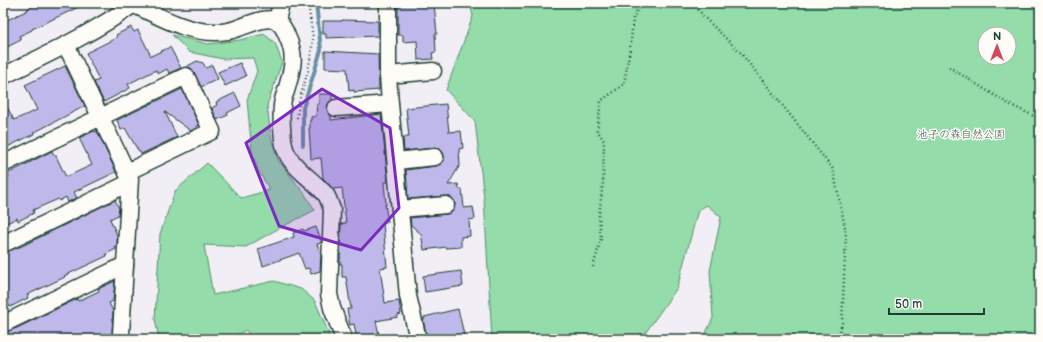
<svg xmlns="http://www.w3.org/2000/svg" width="1043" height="342" viewBox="0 0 1043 342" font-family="'Balsamiq Sans','Klee One',sans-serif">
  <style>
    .green { fill: #94dcaa; stroke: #5a8c6f; fill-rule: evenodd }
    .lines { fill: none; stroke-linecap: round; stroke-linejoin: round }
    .stream { stroke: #6990a8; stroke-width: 4 }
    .building { fill: #bfb9eb; stroke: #1f3d34 }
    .minor-casing { stroke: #1f3d34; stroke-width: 19 }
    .path { stroke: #1f3d34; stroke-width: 2.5; stroke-dasharray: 1 3; stroke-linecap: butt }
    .minor { stroke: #fdfcf7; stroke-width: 16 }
    .marked { fill: #7b2cbf; fill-opacity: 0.2; stroke: #7b2cbf; stroke-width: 3; stroke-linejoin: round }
    .labels { text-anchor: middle; stroke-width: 3; stroke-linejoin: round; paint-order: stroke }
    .park-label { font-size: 11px; fill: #365d4c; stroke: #fdfcf7 }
  </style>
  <rect width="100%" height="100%" fill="#f1eff5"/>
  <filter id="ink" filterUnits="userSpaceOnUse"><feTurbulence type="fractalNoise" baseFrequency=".025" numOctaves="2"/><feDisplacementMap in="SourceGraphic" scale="8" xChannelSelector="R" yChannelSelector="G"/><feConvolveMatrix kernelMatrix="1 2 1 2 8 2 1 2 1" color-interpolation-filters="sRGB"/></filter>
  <g filter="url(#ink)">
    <g class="green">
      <path d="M470 3H1040V339H703L713 318 710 271 721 217 707 205 698 210 677 288 641 339H492L484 198 475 121 446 90 473 16ZM985 34H1009V58H985Z"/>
      <path d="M264 34 275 43 282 62 267 105 271 137 278 160 304 193 315 210 274 231 246 247 204 245 213 295 274 281 301 289 315 301 329 334V339H252L246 330 229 339H159L155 319 160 234 175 191 207 163 241 198 270 190 258 170 252 152 247 100 257 71 253 58 223 59 189 52 172 35 208 44 240 40Z"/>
    </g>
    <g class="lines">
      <path class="stream" d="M303 145V108L321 50 316 3"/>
    </g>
    <g class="building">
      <path d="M39 3H87L32 29V30L19 36 21 40 3 49V22L28 10 27 9Z"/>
      <path d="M398 3H434L437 34H435L436 52 432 53 433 59 418 60 417 41 403 42V35H398Z"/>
      <path d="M342 20 378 21V36L326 38V34H323V21H342Z"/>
      <path d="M131 27 134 32 138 30 151 56 170 47 181 68 169 73 167 69 158 74 156 70 128 84 130 88 104 102 94 82 99 80 86 53 114 39 117 36 116 35Z"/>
      <path d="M325 51 378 54 379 90 354 92V90L349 91 347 69 325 68Z"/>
      <path d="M197 61 203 63 206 68 212 65 218 79 201 87 194 72 191 68 186 67Z"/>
      <path d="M240 63 246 76 225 86 218 72Z"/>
      <path d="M65 66 85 106 33 133 34 134 3 149V99L14 120 37 110 25 85Z"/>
      <path d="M182 89 199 125 191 131 165 112 177 137 141 154 140 152H139L125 128 121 130 117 120Z"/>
      <path d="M235 93 241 106 227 113 228 115 217 120 212 108 217 105 216 102Z"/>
      <path d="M319 94H332V100L328 104 327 108 328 113 331 116V120L381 114 388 182H384L386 205 385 204 388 222 383 223 387 267 380 268 385 303 399 301 401 314 398 315V317L376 321 380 339H357L354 324 350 325 347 309H351L346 277H342V264H340L341 224 346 223 342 188 333 189 323 178 321 158 311 159 309 128H310V120H311V117L316 116 317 104H319Z"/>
      <path d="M446 104 449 132 461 131 463 148 459 149 460 165 448 185 458 184 459 189H462L464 208 473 207 475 219 469 220 470 236 461 237V247L446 248V247L424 250 421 234 411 225 410 218 447 214 451 213 454 209 455 204 454 200 450 197 446 196 408 199 406 170 436 166 441 164 444 161V156L442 151 439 148H434L404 151 403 137H409L406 108Z"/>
      <path d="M94 131 95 132 97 131 116 172 74 192 77 198 68 202 66 197 59 201 58 199 56 200 33 210 34 213 18 221 17 218 3 225V204L8 202 3 191V179L9 177 7 174 52 151 54 155 55 154 66 177 92 165 79 138Z"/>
      <path d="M115 200 119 208 118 215 110 219 117 235V245L115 246 116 249 106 254 107 256 64 276 65 277 27 295 28 298 10 307 7 302 3 304V253L22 246Z"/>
      <path d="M316 227 321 240V243L317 244 321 254 320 271 311 274 309 268 305 269 299 253 263 266 258 249 294 237 293 233 303 229 304 231Z"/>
      <path d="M461 271 463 286 425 292 423 276Z"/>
      <path d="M115 281 113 301 109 303 113 311 112 334 101 339H3V333L17 328 77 299 78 301 99 291 98 289Z"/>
      <path d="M458 309 465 339H448V335L427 339 423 319H425L424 317Z"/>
    </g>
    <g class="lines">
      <g class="minor-casing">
        <g id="minor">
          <path d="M388 3V75L390 104 408 296 418 339"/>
          <path d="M133 4C162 18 195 37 228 31 241 29 265 14 277 21 282 25 285 30 287 36 297 57 292 70 286 91 284 96 282 101 282 106 281 115 282 136 284 145 288 166 313 179 326 195 329 199 330 205 332 209L329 294 332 308 344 339"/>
          <path d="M277 21 281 3"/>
          <path d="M66 45 130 179 121 334 123 339"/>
          <path d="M388 75 433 71"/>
          <path d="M3 76C48 54 94 33 135 3"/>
          <path d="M336 108 390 104"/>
          <path d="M396 161 435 157"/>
          <path d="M3 164 186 76 212 131 127 172"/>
          <path d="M400 209 446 205"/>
          <path d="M3 244 129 183"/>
          <path d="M3 324 125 265"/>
        </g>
      </g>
      <g class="path">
        <path d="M693 3 705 18 741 53 833 169 846 232 842 323 838 339"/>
        <path d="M949 67 1007 103 1040 119"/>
        <path d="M297 118 300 98 308 71 311 55 313 38 308 3"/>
        <path d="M593 267 601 239 599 216 603 182 604 141 597 130 601 101 624 84 631 42 633 18 641 3"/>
      </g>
      <use href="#minor" class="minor"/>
    </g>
  </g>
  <path class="marked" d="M322 89 390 128 399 208 361 250 279 226 246 143Z"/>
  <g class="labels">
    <g class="park-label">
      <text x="961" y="138">池子の森自然公園</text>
    </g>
  </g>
  <rect width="1043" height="342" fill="none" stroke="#fdfcf7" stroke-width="16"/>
  <rect x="8" y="8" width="1027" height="326" fill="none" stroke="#1f3d34" stroke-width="1.5" filter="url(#ink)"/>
  <g transform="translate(997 46)"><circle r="19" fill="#fdfcf7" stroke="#a4b0a9"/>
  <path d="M0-3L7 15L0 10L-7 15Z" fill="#d1495b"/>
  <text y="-6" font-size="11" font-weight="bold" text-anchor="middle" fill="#1f3d34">N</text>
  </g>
  <path d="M889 308v6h95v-6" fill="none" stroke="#1f3d34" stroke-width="2"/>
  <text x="895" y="308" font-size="12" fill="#1f3d34" stroke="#fdfcf7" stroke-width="3" paint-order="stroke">50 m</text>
</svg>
